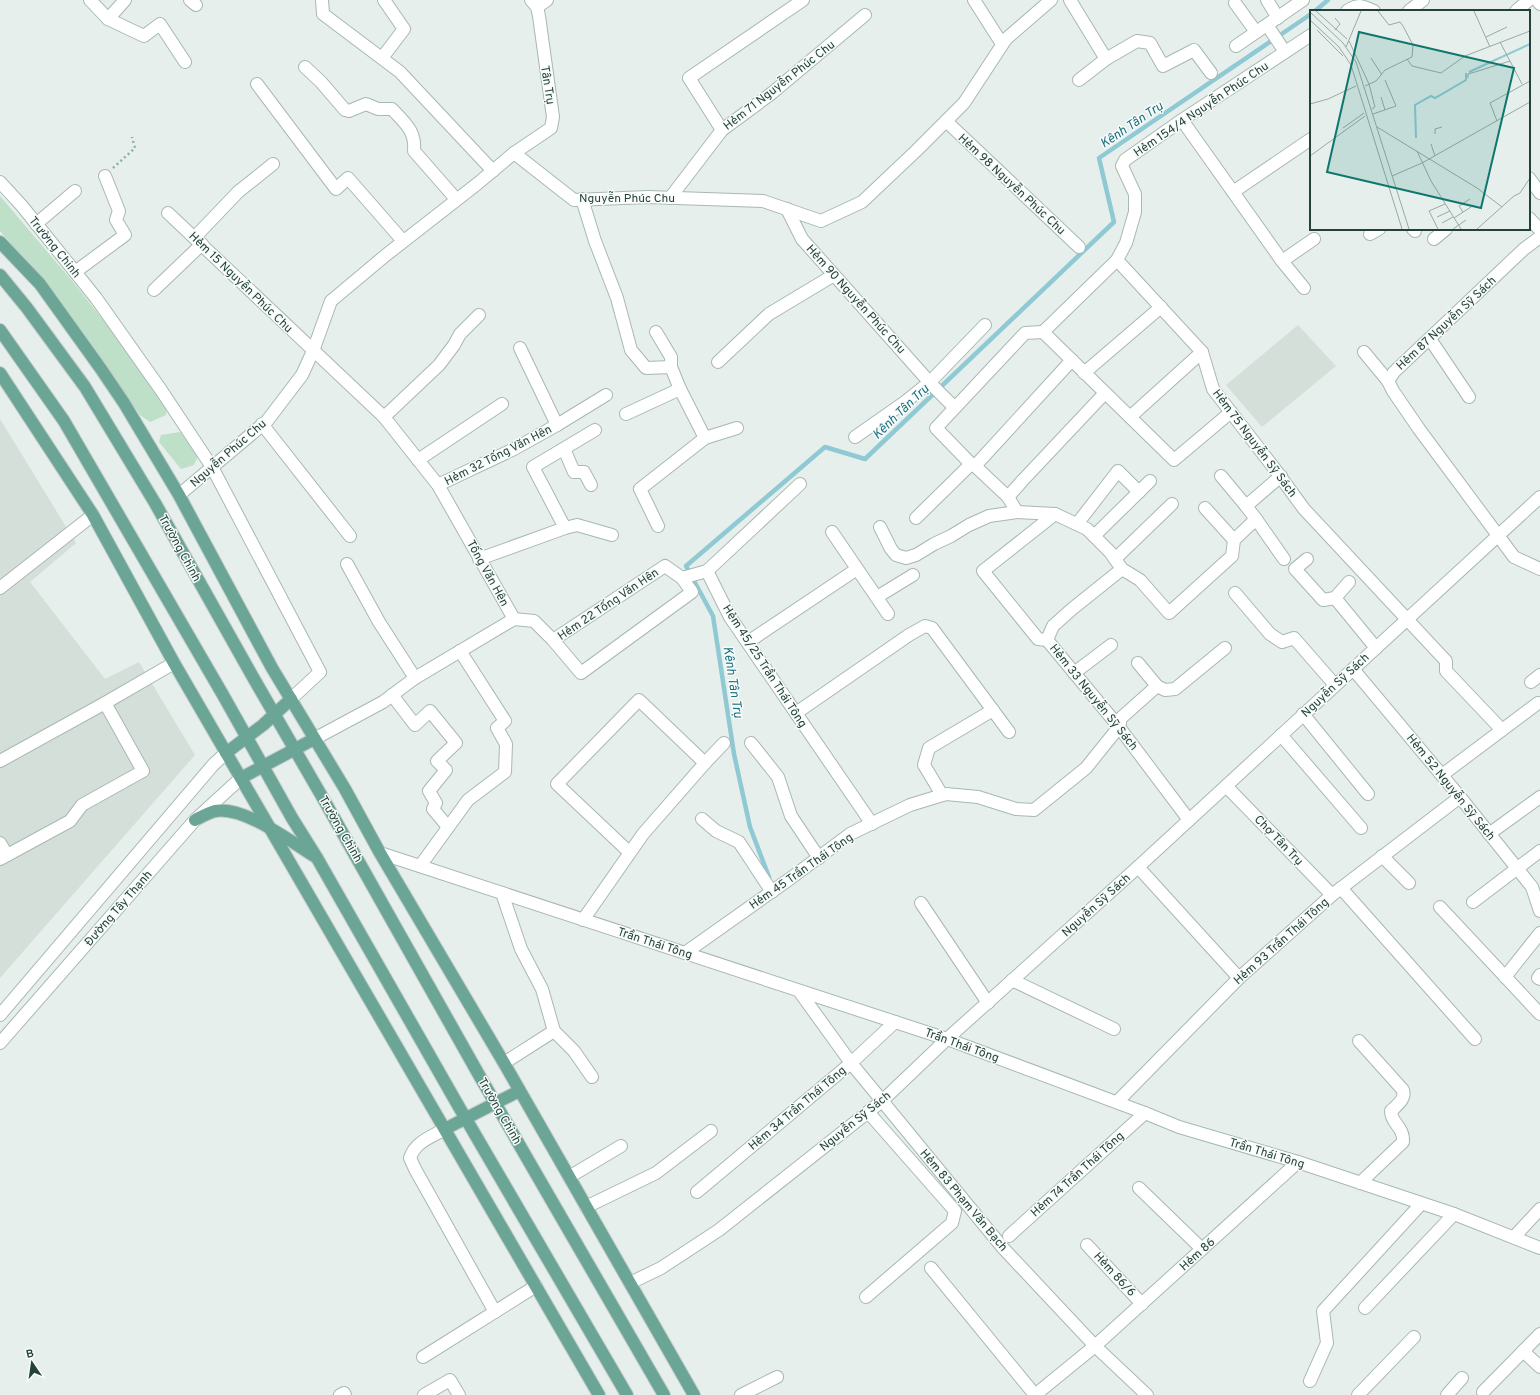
<svg xmlns="http://www.w3.org/2000/svg" width="1540" height="1395" viewBox="0 0 1540 1395" font-family="Overpass,sans-serif">
  <style>
    .built { fill: #d4dfda }
    .green { fill: #bfe0c8 }
    .lines { fill: none; stroke-linecap: round; stroke-linejoin: round }
    .stream { stroke: #8ec9d4; stroke-width: 4.5 }
    .minor-casing { stroke: #a8b8b2; stroke-width: 14 }
    .major-casing { stroke: #c2cac8; stroke-width: 14 }
    .path { stroke: #86b3a5; stroke-width: 2.5; stroke-dasharray: 2 3; stroke-linecap: butt }
    .minor { stroke: #fff; stroke-width: 12 }
    .major { stroke: #6aa596; stroke-width: 12 }
    .labels { text-anchor: middle; stroke-width: 3; stroke-linejoin: round; paint-order: stroke }
    .street-label { font-size: 12px; fill: #24423a; stroke: #f7fbf9 }
    .water-label { font-size: 13px; font-style: italic; fill: #1c6f80; stroke: #f7fbf9 }
    .inset-river { fill: none; stroke: #8ec9d4; stroke-width: 2 }
    .inset-road { fill: none; stroke: #98aaa4; stroke-width: 1 }
    .view { fill: #0f766e; fill-opacity: 0.15; stroke: #0f766e; stroke-width: 2 }
    .inset-edge { fill: none; stroke: #24423a; stroke-width: 2 }
  </style>
  <rect width="100%" height="100%" fill="#e6efeb"/>
  <g class="built">
    <path d="M1298 325 1336 366 1262 427 1226 385Z"/>
    <path d="M0 419 76 543 30 582 105 679 139 662 195 755 0 978Z"/>
  </g>
  <g class="green">
    <path d="M0 196 73 282 116 336 167 406 166 415 150 422 140 415 47 285 0 231Z"/>
    <path d="M180 432 198 456 194 465 181 469 159 442 161 435Z"/>
  </g>
  <g class="lines">
    <g class="stream">
      <path d="M1315 11 1328 0"/>
      <path d="M769 877 750 827 734 754 713 616 686 566 825 447 865 459 1114 222 1099 158 1311 14"/>
    </g>
    <g class="minor-casing">
      <g id="minor">
        <path d="M90 0 108 19 144 36 160 24 185 62"/>
        <path d="M190 0 196 5"/>
        <path d="M322 0 323 14 400 72 493 171"/>
        <path d="M974 0 1002 44"/>
        <path d="M1070 0 1106 59"/>
        <path d="M1267 0 1278 18"/>
        <path d="M1537 0 1540 4"/>
        <path d="M1235 3 1256 32"/>
        <path d="M537 7 547 0"/>
        <path d="M1347 11C1359 3 1362 6 1374 11"/>
        <path d="M1409 11 1423 0"/>
        <path d="M1516 11 1529 0"/>
        <path d="M108 19 125 0"/>
        <path d="M1267 25 1285 52"/>
        <path d="M1236 46 1303 0"/>
        <path d="M382 58 404 29 384 0"/>
        <path d="M305 67 321 82 345 110 349 111 366 104 378 109H392C405 123 416 131 414 151L456 199"/>
        <path d="M1079 80 1106 59 1137 41 1150 43 1163 66 1194 50 1211 73"/>
        <path d="M257 84 336 189 348 178 403 241"/>
        <path d="M1182 120 1282 261 1304 288"/>
        <path d="M946 121 1079 247"/>
        <path d="M722 130 689 78 803 0"/>
        <path d="M514 153 574 200 648 197 763 201 821 221 862 202 917 150 964 103 1006 39 1051 0"/>
        <path d="M1529 178 1540 193"/>
        <path d="M0 182 22 206 96 298 161 390 212 467 320 672 291 699"/>
        <path d="M1233 192 1311 139"/>
        <path d="M670 198 722 130 772 93 865 15"/>
        <path d="M582 199 595 241 617 298 631 350 646 368 671 367 680 389 705 438 640 489 658 526"/>
        <path d="M787 209 802 239 932 385 954 407"/>
        <path d="M168 213 384 417 438 485 514 619 415 678 383 702 314 739"/>
        <path d="M1529 218 1540 230"/>
        <path d="M36 224 75 191"/>
        <path d="M1413 229 1415 231"/>
        <path d="M1370 234 1379 229"/>
        <path d="M195 237 238 192 273 164"/>
        <path d="M1540 237 1524 249 1394 372 1388 381 1393 391 1419 429 1514 557 1540 569"/>
        <path d="M1434 239 1446 229"/>
        <path d="M1117 260 1202 352 1213 389 1274 468 1304 509 1446 661V671L1502 730"/>
        <path d="M1282 261 1314 239"/>
        <path d="M75 272 125 235 116 220 119 211 105 176"/>
        <path d="M154 290 202 244"/>
        <path d="M656 332 671 357V367"/>
        <path d="M1043 332 1025 333 936 428 971 464 975 466 1008 497 1017 512 1055 514 1087 529 1110 552 1122 569 1140 580 1169 613 1232 556 1234 540 1256 519 1246 506 1281 476"/>
        <path d="M1043 332 1117 260 1126 243 1135 212V194L1122 166 1125 160 1182 120 1311 35"/>
        <path d="M1043 332 1174 460 1231 412"/>
        <path d="M1430 339 1469 397"/>
        <path d="M520 348 557 425"/>
        <path d="M1364 352 1388 381"/>
        <path d="M718 362 769 314 834 275"/>
        <path d="M1084 373 1161 307"/>
        <path d="M626 414 680 389"/>
        <path d="M384 417 439 365 454 345 460 334 479 315"/>
        <path d="M1130 417 1202 352"/>
        <path d="M262 424 350 536"/>
        <path d="M855 437 905 402 930 382 985 325"/>
        <path d="M705 438 737 428"/>
        <path d="M564 449 574 472H584L591 485"/>
        <path d="M418 460 502 404"/>
        <path d="M975 466 1072 360"/>
        <path d="M1221 476 1246 506"/>
        <path d="M800 484 707 571 730 617 872 824"/>
        <path d="M438 485 514 449 557 425 606 395"/>
        <path d="M179 495 267 421 302 375 313 351 331 301 386 255 477 184 514 153 551 128 553 117 539 16 537 7 531 0"/>
        <path d="M1008 497 1023 480 1105 393"/>
        <path d="M1205 508 1234 540"/>
        <path d="M916 518 971 464"/>
        <path d="M1256 519 1284 559"/>
        <path d="M1077 524 1118 471 1139 492"/>
        <path d="M880 527 891 549 896 555 906 558 916 555 934 544 951 536 969 525 989 516 1017 512"/>
        <path d="M565 528 577 525 612 535"/>
        <path d="M832 532 888 614"/>
        <path d="M1094 536 1150 481"/>
        <path d="M479 559 565 528 533 467 595 430"/>
        <path d="M1115 559 1172 504"/>
        <path d="M1307 559 1295 569 1323 600 1335 598 1376 648"/>
        <path d="M347 564 379 622 415 678"/>
        <path d="M1122 569 1072 609 1053 626 1047 640 1119 727 1189 820"/>
        <path d="M682 578 707 571"/>
        <path d="M0 588 93 515"/>
        <path d="M1235 593 1270 634 1282 642 1294 638 1335 685"/>
        <path d="M877 597 913 575"/>
        <path d="M1335 598 1349 582"/>
        <path d="M514 619 534 621 553 640 665 566 682 578 692 592 581 673 553 640"/>
        <path d="M1047 640 1038 639 983 571 1055 514"/>
        <path d="M748 642 857 569"/>
        <path d="M1353 669 1460 797 1532 887 1540 911"/>
        <path d="M1074 673 1111 645"/>
        <path d="M1531 682 1540 675"/>
        <path d="M1157 686 1165 690 1175 689 1225 648"/>
        <path d="M392 695 415 725 430 711 456 743 437 761 446 770 429 791 436 803 433 809 448 827"/>
        <path d="M796 713 909 635 925 626 932 628 1009 732"/>
        <path d="M1303 714 1368 794"/>
        <path d="M1281 735 1361 828"/>
        <path d="M751 743 778 777 791 816 819 858"/>
        <path d="M0 761 105 703 174 663"/>
        <path d="M705 763 724 743"/>
        <path d="M1442 775 1538 703"/>
        <path d="M1226 786 1332 895"/>
        <path d="M942 795 924 765 929 748 993 710"/>
        <path d="M702 819 716 831 739 842 772 892"/>
        <path d="M1489 834 1540 797"/>
        <path d="M0 843 7 855"/>
        <path d="M380 853 947 1039 1145 1113 1179 1127 1298 1162 1454 1214 1540 1248"/>
        <path d="M1382 856 1409 883"/>
        <path d="M0 859 70 821 82 805 143 771 105 703"/>
        <path d="M420 866 468 800 505 772 506 744 497 728 505 721 460 651"/>
        <path d="M1138 867 1239 978"/>
        <path d="M1341 888 1475 1039"/>
        <path d="M502 893 521 949 542 989 554 1031 574 1051 592 1077"/>
        <path d="M1473 902 1540 851"/>
        <path d="M921 903 988 1003"/>
        <path d="M1440 907 1540 1014"/>
        <path d="M583 920 643 834 705 763 639 700 557 784 629 852"/>
        <path d="M685 953 791 878 850 834 910 805 946 794 978 797 1016 809 1034 810 1086 768 1119 727 1121 718 1157 686 1138 663"/>
        <path d="M1540 975 1538 978 1540 979"/>
        <path d="M1505 977 1540 933"/>
        <path d="M1012 980 1114 1029"/>
        <path d="M799 991 851 1063 1003 1248 1095 1346 1147 1395"/>
        <path d="M0 1015 213 765 226 753"/>
        <path d="M1359 1041 1403 1090C1406 1099 1397 1105 1391 1111 1391 1124 1404 1126 1403 1142L1360 1183"/>
        <path d="M0 1043 195 820 241 778"/>
        <path d="M504 1063 554 1031"/>
        <path d="M1117 1102 1239 978 1332 895 1460 797"/>
        <path d="M445 1129C431 1137 415 1142 410 1158L415 1169 495 1312"/>
        <path d="M569 1177 621 1146"/>
        <path d="M1139 1188 1202 1249"/>
        <path d="M697 1192 851 1063 895 1022"/>
        <path d="M586 1207 656 1173 711 1131"/>
        <path d="M1009 1236 1145 1113"/>
        <path d="M1514 1237 1540 1209"/>
        <path d="M1087 1245 1142 1304"/>
        <path d="M931 1268 1035 1395"/>
        <path d="M630 1283 661 1268 719 1230 882 1101 947 1039 1138 867 1540 497"/>
        <path d="M866 1297 952 1223 955 1211 868 1112"/>
        <path d="M1365 1308 1454 1214"/>
        <path d="M1523 1351 1540 1367"/>
        <path d="M423 1357 536 1286"/>
        <path d="M1310 1381 1327 1343 1323 1311 1421 1204"/>
        <path d="M1483 1392 1540 1334"/>
        <path d="M340 1395 344 1393 345 1395"/>
        <path d="M424 1395 450 1380 459 1395"/>
        <path d="M741 1395 777 1377"/>
        <path d="M1035 1395 1095 1346 1298 1162"/>
        <path d="M1358 1395 1414 1337"/>
        <path d="M1447 1395 1462 1378"/>
      </g>
    </g>
    <g class="major-casing">
      <g id="major">
        <path d="M0 242 40 284 101 369 124 403 179 495 272 668 345 789 380 853 504 1063 694 1395"/>
        <path d="M0 275 27 308 85 387 155 503 254 679 324 800 479 1075 664 1395"/>
        <path d="M0 330 64 421 223 695 292 818 317 858 459 1107 627 1395"/>
        <path d="M0 373 93 515 174 663 599 1395"/>
        <path d="M226 753 263 725 291 699"/>
        <path d="M241 778 314 739"/>
        <path d="M195 820C201 817 208 813 215 811 244 806 290 841 314 856"/>
        <path d="M445 1129 519 1091"/>
      </g>
    </g>
    <path class="path" d="M113 168 135 148 132 137"/>
    <use href="#minor" class="minor"/>
    <use href="#major" class="major"/>
  </g>
  <g class="labels">
    <g class="street-label">
      <text transform="translate(548 85) rotate(81)" y="4">Tân Trụ</text>
      <text transform="translate(779 85) rotate(-38)" y="4">Hẻm 71 Nguyễn Phúc Chu</text>
      <text transform="translate(1201 109) rotate(-34)" y="4">Hẻm 154/4 Nguyễn Phúc Chu</text>
      <text transform="translate(1012 184) rotate(43)" y="4">Hẻm 98 Nguyễn Phúc Chu</text>
      <text x="627" y="202">Nguyễn Phúc Chu</text>
      <text transform="translate(55 247) rotate(51)" y="4">Trường Chinh</text>
      <text transform="translate(241 282) rotate(44)" y="4">Hẻm 15 Nguyễn Phúc Chu</text>
      <text transform="translate(856 299) rotate(48)" y="4">Hẻm 90 Nguyễn Phúc Chu</text>
      <text transform="translate(1446 323) rotate(-43)" y="4">Hẻm 87 Nguyễn Sỹ Sách</text>
      <text transform="translate(1255 443) rotate(53)" y="4">Hẻm 75 Nguyễn Sỹ Sách</text>
      <text transform="translate(228 453) rotate(-41)" y="4">Nguyễn Phúc Chu</text>
      <text transform="translate(498 455) rotate(-27)" y="4">Hẻm 32 Tống Văn Hên</text>
      <text transform="translate(180 548) rotate(61)" y="4">Trường Chinh</text>
      <text transform="translate(488 573) rotate(61)" y="4">Tống Văn Hên</text>
      <text transform="translate(608 604) rotate(-34)" y="4">Hẻm 22 Tống Văn Hên</text>
      <text transform="translate(765 666) rotate(57)" y="4">Hẻm 45/25 Trần Thái Tông</text>
      <text transform="translate(1335 685) rotate(-43)" y="4">Nguyễn Sỹ Sách</text>
      <text transform="translate(1094 697) rotate(51)" y="4">Hẻm 33 Nguyễn Sỹ Sách</text>
      <text transform="translate(1451 787) rotate(51)" y="4">Hẻm 52 Nguyễn Sỹ Sách</text>
      <text transform="translate(341 829) rotate(60)" y="4">Trường Chinh</text>
      <text transform="translate(1279 840) rotate(46)" y="4">Chợ Tân Trụ</text>
      <text transform="translate(801 871) rotate(-35)" y="4">Hẻm 45 Trần Thái Tông</text>
      <text transform="translate(1096 905) rotate(-42)" y="4">Nguyễn Sỹ Sách</text>
      <text transform="translate(118 908) rotate(-49)" y="4">Đường Tây Thạnh</text>
      <text transform="translate(1281 941) rotate(-42)" y="4">Hẻm 93 Trần Thái Tông</text>
      <text transform="translate(655 943) rotate(18)" y="4">Trần Thái Tông</text>
      <text transform="translate(962 1045) rotate(20)" y="4">Trần Thái Tông</text>
      <text transform="translate(797 1108) rotate(-40)" y="4">Hẻm 34 Trần Thái Tông</text>
      <text transform="translate(500 1111) rotate(60)" y="4">Trường Chinh</text>
      <text transform="translate(855 1121) rotate(-39)" y="4">Nguyễn Sỹ Sách</text>
      <text transform="translate(1267 1153) rotate(17)" y="4">Trần Thái Tông</text>
      <text transform="translate(1077 1174) rotate(-42)" y="4">Hẻm 74 Trần Thái Tông</text>
      <text transform="translate(964 1200) rotate(50)" y="4">Hẻm 83 Phạm Văn Bạch</text>
      <text transform="translate(1197 1254) rotate(-42)" y="4">Hẻm 86</text>
      <text transform="translate(1115 1274) rotate(47)" y="4">Hẻm 86/6</text>
    </g>
    <g class="water-label">
      <text transform="translate(1131 124) rotate(-34)" y="5">Kênh Tân Trụ</text>
      <text transform="translate(900 411) rotate(-44)" y="5">Kênh Tân Trụ</text>
      <text transform="translate(734 682) rotate(81)" y="5">Kênh Tân Trụ</text>
    </g>
  </g>
  <g transform="translate(1310 10)">
    <rect width="220" height="220" fill="#e6efeb"/>
    <path class="inset-river" d="M159 62 220 34M106 128 105 95 121 86 125 88 156 70V63"/>
    <path class="inset-road" d="M6 1 37 29M164 1 180 37M0 2 33 33 46 52 99 219M25 8 30 14 25 20M0 10 29 37 41 55 92 219M7 20 33 46M176 27 197 17M39 31 59 74 65 97 62 99M190 32 212 74M36 37 51 1M61 48 72 65M97 49 102 56 131 63 155 46 220 21M158 68V64L165 62 200 51M55 76 66 71 75 60 102 47 103 35 93 16 90 12 79 15 68 1M71 87 75 100M0 94 18 89 46 76M63 104 86 96 75 70M187 111 180 93 220 71M67 117 167 178 192 197M33 118 54 103M125 124V119L132 117M121 134 125 146M107 141 121 171 151 219M0 146 55 106M82 166 112 153 220 92M153 202 149 196 160 189M127 207 140 201M144 208 164 195M132 213 143 207M128 219 119 201 135 194M143 219 156 210M167 219 204 186 210 183 220 168"/>
    <path class="view" d="M49 22 204 58 171 198 17 162Z"/>
    <rect width="220" height="220" class="inset-edge"/>
  </g>
  <g transform="translate(32 1363) rotate(347)" stroke="#f7fbf9" stroke-width="3" paint-order="stroke">
  <path d="M0-3L7 15L0 10L-7 15Z" fill="#24423a"/>
  <text y="-6" font-size="11" font-weight="bold" text-anchor="middle" fill="#24423a">B</text>
  </g>
</svg>
